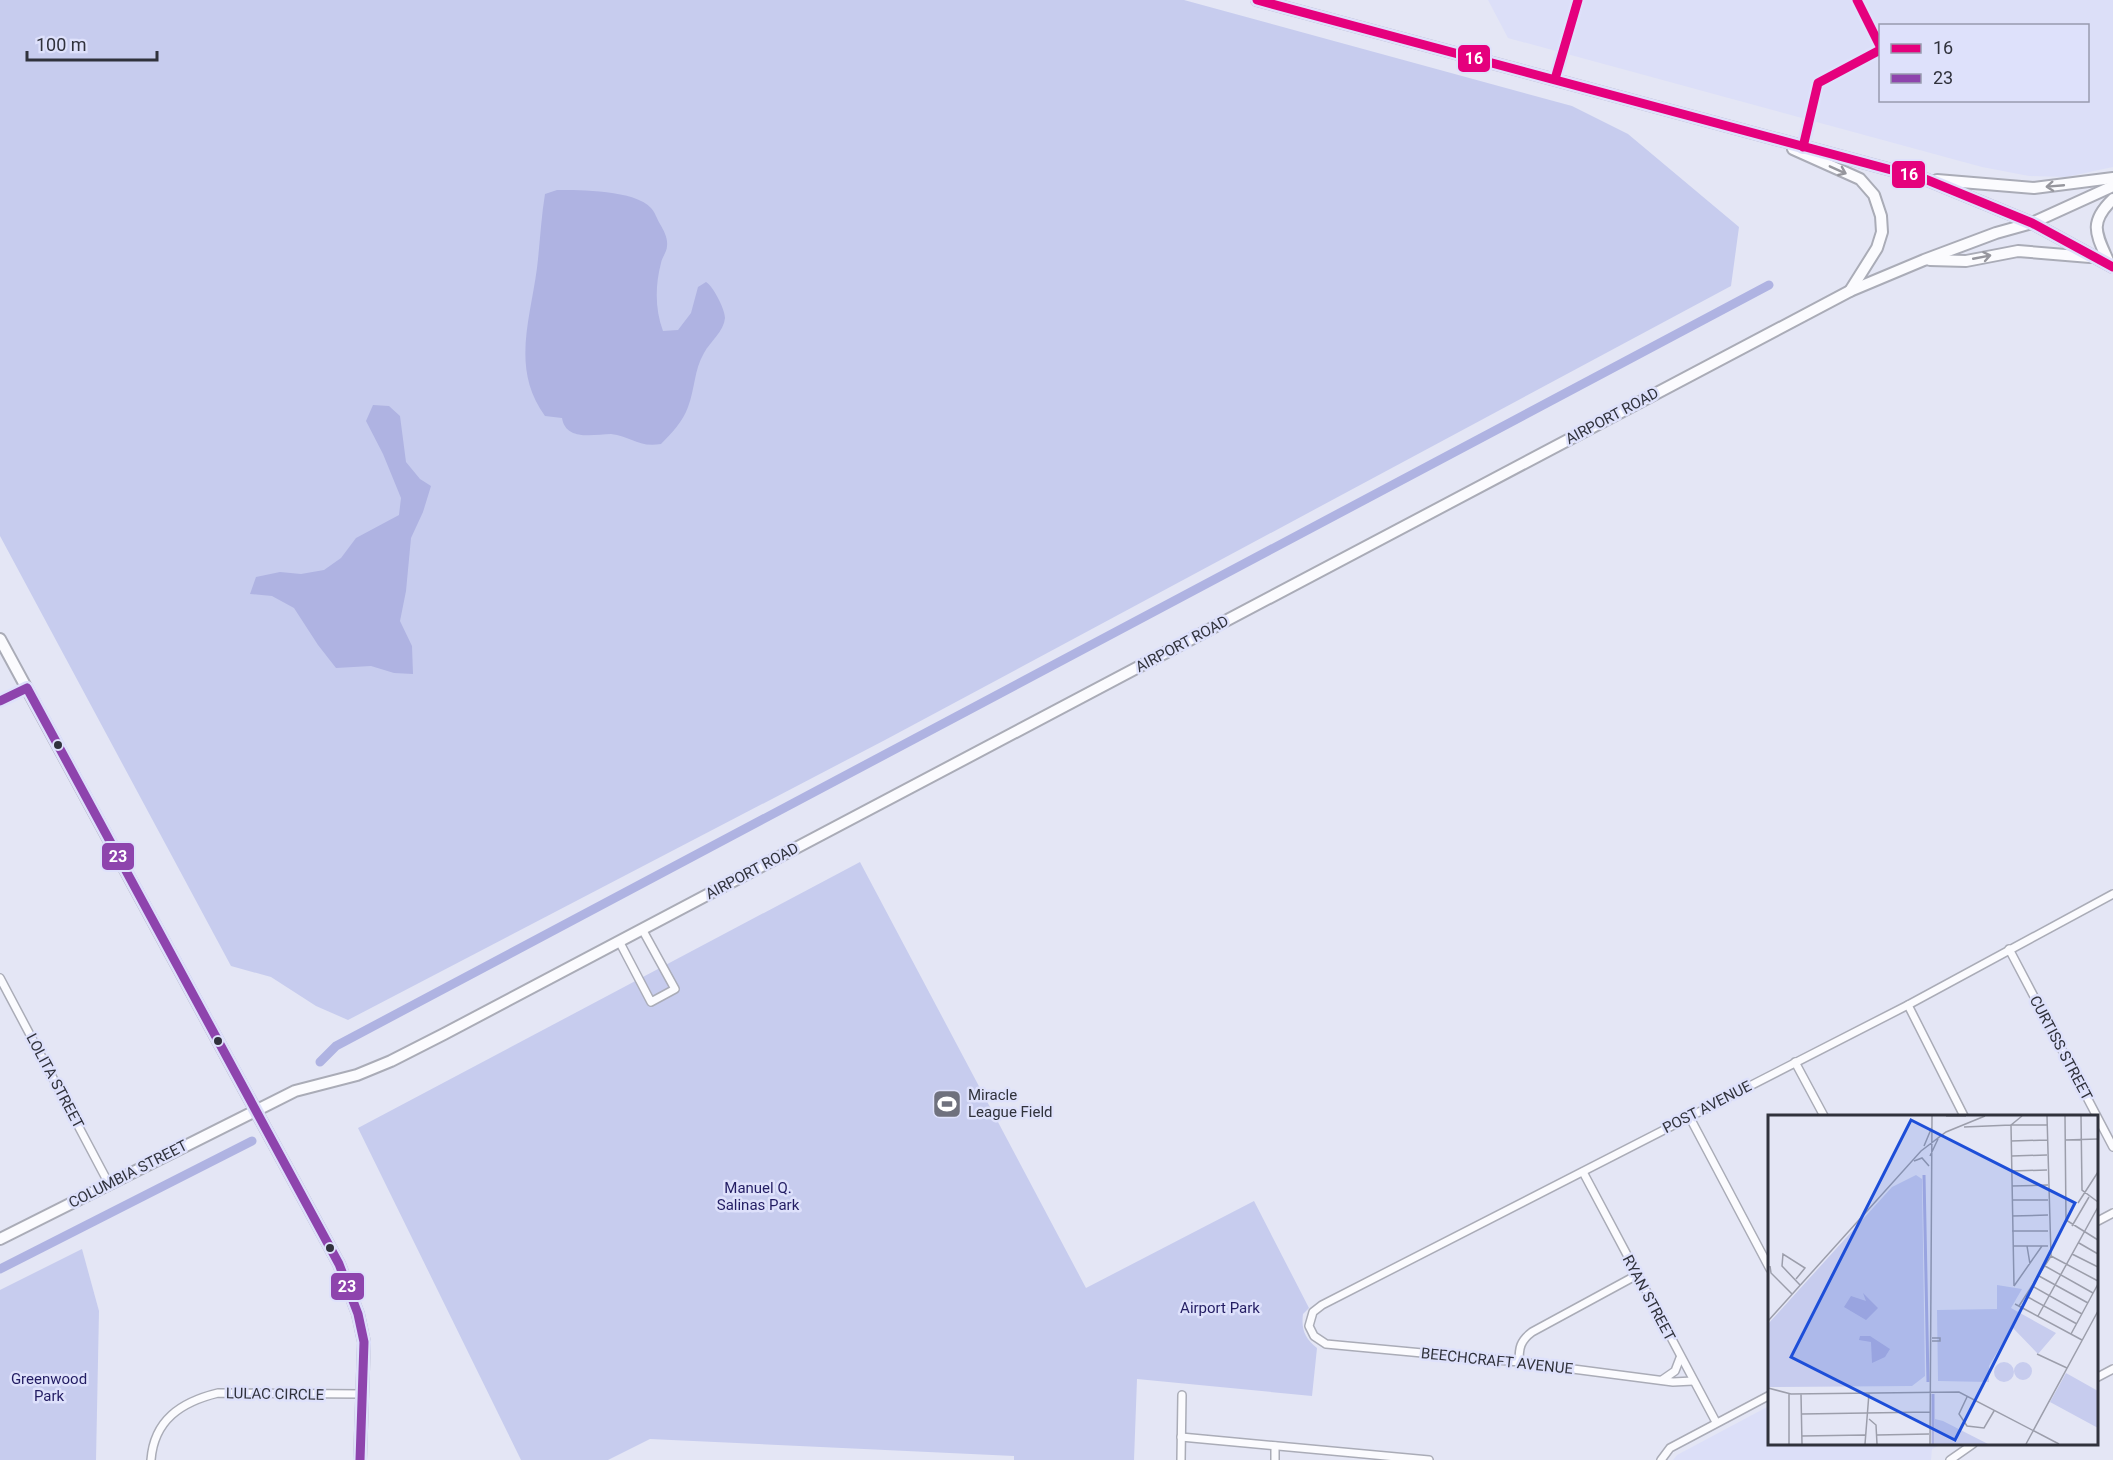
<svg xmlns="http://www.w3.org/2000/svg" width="2113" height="1460" viewBox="0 0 2113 1460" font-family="Roboto,sans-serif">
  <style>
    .built { fill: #dcdff8; fill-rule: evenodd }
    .green { fill: #c7ccee }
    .water { fill: #afb3e2 }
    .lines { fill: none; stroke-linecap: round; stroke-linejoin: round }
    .canal { stroke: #afb3e2; stroke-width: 9 }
    .street-casing { stroke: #aaacb7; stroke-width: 10 }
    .secondary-casing { stroke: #aaacb7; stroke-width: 14 }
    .street { stroke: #fbfbfe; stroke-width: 7 }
    .secondary { stroke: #fbfbfe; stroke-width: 10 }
    .bus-1-casing { stroke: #dee1fb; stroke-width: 14 }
    .bus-2-casing { stroke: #dee1fb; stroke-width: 14 }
    .bus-1 { stroke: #e5007d; stroke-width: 9 }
    .bus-2 { stroke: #8e44ad; stroke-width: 9 }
    .oneway { stroke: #96969d }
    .bus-dot { fill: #30323c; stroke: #dee1fb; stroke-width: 2 }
    .labels { text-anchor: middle; stroke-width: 5; stroke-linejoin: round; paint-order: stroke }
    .street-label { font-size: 15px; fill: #30323c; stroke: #dee1fb }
    .poi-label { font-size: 15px; fill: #30323c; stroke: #dee1fb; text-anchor: start }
    .park-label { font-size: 15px; fill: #231d63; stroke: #dee1fb }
    .inset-river { fill: none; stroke: #afb3e2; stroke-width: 3 }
    .inset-road { fill: none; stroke: #9c9eab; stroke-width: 1.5 }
    .view { fill: #1d4ed8; fill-opacity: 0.15; stroke: #1d4ed8; stroke-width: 3 }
    .inset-edge { fill: none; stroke: #30323c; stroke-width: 3 }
    .line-badge { stroke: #dee1fb; stroke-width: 2 }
    .badge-label { font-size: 16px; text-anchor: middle; font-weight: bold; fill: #fff }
  </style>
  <rect width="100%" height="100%" fill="#e4e6f5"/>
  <g class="built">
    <path d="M1488 0H2113V167L2066 177 2029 176 1982 167 1508 38ZM1880 26H2088V100H1880Z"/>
    <path d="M1769 1406 1770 1444H1942L1932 1449 1931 1460H1673L1677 1455Z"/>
  </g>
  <g class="green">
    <path d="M0 0H1184L1572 106 1628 134 1739 227 1731 286 885 740 348 1020 316 1006 271 977 231 966 0 536Z"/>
    <path d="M860 862 1086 1288 1254 1201 1309 1308 1303 1314C1301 1330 1305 1338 1317 1348L1312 1396 1137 1379 1134 1460H1014V1456L650 1439 608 1460H521L358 1128Z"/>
    <path d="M82 1249 99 1311 96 1460H0V1290Z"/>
  </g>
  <g class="water">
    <path d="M557 190C580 190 635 190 651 208 655 212 657 219 660 224 664 231 668 238 667 246 667 252 662 257 661 263 655 286 655 309 663 331L678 330 691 313 698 287 706 282C713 286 725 309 725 318 724 331 710 342 704 353 694 370 695 389 688 407 683 421 672 433 661 444 638 448 631 436 611 434 595 434 566 442 562 418L545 416C511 369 530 321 537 268 540 243 541 218 545 194Z"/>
    <path d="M373 405 389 406 400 416 406 462 420 479 431 486 423 512 411 538 406 591 400 621 412 646 413 674 394 673 371 666 336 668 318 645 294 608 272 596 250 594 256 577 280 572 301 574 324 570 341 558 356 538 399 515 401 498 383 454 366 421Z"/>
  </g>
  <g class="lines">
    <g class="canal">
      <path d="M320 1062 336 1046 1769 285"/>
      <path d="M0 1269 252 1141"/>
    </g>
    <g class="street-casing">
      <g id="street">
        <path d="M0 701 27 688"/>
        <path d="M619 941 651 1002 675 989 642 929"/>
        <path d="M2009 949 2113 1147"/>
        <path d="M0 978 109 1184"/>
        <path d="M1908 1005 1964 1116"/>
        <path d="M1795 1062 1824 1116"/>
        <path d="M1689 1116 1770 1269"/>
        <path d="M1583 1172 1716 1422"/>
        <path d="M2096 1222 2113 1213"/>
        <path d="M1519 1362C1519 1348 1520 1341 1532 1332L1637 1275"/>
        <path d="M2096 1378 2113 1369"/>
        <path d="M1662 1380 1675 1371 1680 1358"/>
        <path d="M1693 1381 1673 1382 1519 1362 1326 1344 1314 1336 1309 1326 1313 1312 1322 1305 1908 1005 2113 894"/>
        <path d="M1181 1437 1429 1460"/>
        <path d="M151 1460C154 1420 181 1402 218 1393L363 1394"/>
        <path d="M1181 1460 1182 1395"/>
        <path d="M1275 1460V1446"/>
        <path d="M1661 1460 1670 1448 1770 1395"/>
        <path d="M1950 1460 1973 1444"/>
      </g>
    </g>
    <g class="secondary-casing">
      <g id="secondary">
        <path d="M1257 0 1925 179 2032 223 2113 267"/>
        <path d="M1793 149 1860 179 1874 195 1881 216 1882 232 1877 248 1850 291"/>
        <path d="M1937 180 2034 188 2113 178"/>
        <path d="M1930 260 1966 261 2018 251 2090 257"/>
        <path d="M2110 265C2097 235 2087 224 2113 199"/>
        <path d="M0 639 339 1264 358 1314 364 1342 360 1460"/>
        <path d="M0 1239 295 1091 357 1075 391 1061 444 1034 1850 291 1924 260 1996 233 2032 223 2113 186"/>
      </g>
    </g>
    <use href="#street" class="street"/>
    <use href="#secondary" class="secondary"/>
    <g class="bus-1-casing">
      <g id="bus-1">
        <path d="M1257 0 1925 179 2032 223 2113 267"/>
        <path d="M1857 0 1880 46"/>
        <path d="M1555 79 1578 0"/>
        <path d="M1803 147 1818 83 1880 50"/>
      </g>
    </g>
    <g class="bus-2-casing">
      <path id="bus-2" d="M0 701 27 688 339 1264 358 1314 364 1342 360 1460"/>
    </g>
    <use href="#bus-1" class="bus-1"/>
    <use href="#bus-2" class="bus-2"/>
  </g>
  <defs><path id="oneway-shaft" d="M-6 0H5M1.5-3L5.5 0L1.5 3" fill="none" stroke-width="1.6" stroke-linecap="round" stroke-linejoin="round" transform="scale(1.5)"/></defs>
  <g class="oneway">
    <use href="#oneway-shaft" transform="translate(1838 170) rotate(24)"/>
    <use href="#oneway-shaft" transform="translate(2055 186) rotate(175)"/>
    <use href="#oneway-shaft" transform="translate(1982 257) rotate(-11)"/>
  </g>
  <defs>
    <g id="stadium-square" transform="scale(1.5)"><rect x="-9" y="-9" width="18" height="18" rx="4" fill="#6f717d" stroke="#dee1fb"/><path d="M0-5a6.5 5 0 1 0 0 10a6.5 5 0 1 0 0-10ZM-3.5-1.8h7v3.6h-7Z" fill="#fff"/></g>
  </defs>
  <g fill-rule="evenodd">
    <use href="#stadium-square" x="947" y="1104"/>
  </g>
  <g class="bus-dot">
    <circle cx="58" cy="745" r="5"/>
    <circle cx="218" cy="1041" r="5"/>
    <circle cx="330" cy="1248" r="5"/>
  </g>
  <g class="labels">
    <g class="street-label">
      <text transform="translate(1612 416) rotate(-28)" y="5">AIRPORT ROAD</text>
      <text transform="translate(1182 644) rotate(-28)" y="5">AIRPORT ROAD</text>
      <text transform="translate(752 871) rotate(-28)" y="5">AIRPORT ROAD</text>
      <text transform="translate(2061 1048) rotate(62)" y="5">CURTISS STREET</text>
      <text transform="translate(55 1081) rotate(62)" y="5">LOLITA STREET</text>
      <text transform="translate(1707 1107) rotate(-27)" y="5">POST AVENUE</text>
      <text transform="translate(128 1174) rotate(-27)" y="5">COLUMBIA STREET</text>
      <text transform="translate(1649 1298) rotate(62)" y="5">RYAN STREET</text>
      <text transform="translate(1497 1361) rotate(6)" y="5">BEECHCRAFT AVENUE</text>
      <text transform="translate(275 1394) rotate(1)" y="5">LULAC CIRCLE</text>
    </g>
    <g class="poi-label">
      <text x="968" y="1100">Miracle<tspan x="968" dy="17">League Field</tspan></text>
    </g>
    <g class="park-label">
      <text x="758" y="1193">Manuel Q.<tspan x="758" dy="17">Salinas Park</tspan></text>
      <text x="1220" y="1313">Airport Park</text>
      <text x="49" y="1384">Greenwood<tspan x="49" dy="17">Park</tspan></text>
    </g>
  </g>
  <g transform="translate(1768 1115)">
    <rect width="330" height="330" fill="#e4e6f5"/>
    <path d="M148 60 154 64 157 261 144 271 0 272V209L124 72ZM229 170 254 174 243 193 288 218 270 239 244 212 221 251V267L170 266 169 195 229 194ZM246 256a9 9 0 1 1 18 0a9 9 0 1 1-18 0ZM226 257a10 10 0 1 1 20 0a10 10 0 1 1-20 0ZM298 258 330 276V313L282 287ZM167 304 175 306 220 329H167Z" fill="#c7ccee"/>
    <path d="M95 178 110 193 98 205 76 192 83 181 98 186ZM92 221H102L122 234 117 242 104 248 103 227 91 225Z" fill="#afb3e2"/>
    <path class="inset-river" d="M156 60 160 267M165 279V329"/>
    <path class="inset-road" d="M178 1H198M279 1 283 141M297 1 298 105 330 125M313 1 314 75 330 87M196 12 243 10 254 1M297 25 330 24M243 26 279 25M156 31 164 12M162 41 170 24M244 41 279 40M146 46 154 43 161 51M244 56 279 55M244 71 280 70M245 85H280M310 88 330 57M244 101 280 100M304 111 321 82M244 116H280M311 128 330 139M245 131H280M259 131 262 149M304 139 330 152M283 141 330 166M2 151 3 158 24 179M277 151 325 178M271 161 320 188M28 164 37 153 15 139 14 151 32 170M246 171 243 10H279M246 171 274 131M264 171 314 199M258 181 309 209M247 189 314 225M251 191 283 141M270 201 330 92M0 206 153 36 178 17 217 1M303 219 330 169M164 223H172V226H164M269 239 299 253M0 273 23 279 191 277 291 329M21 279V329M33 279 34 329M199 282 191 299 199 311 216 313 226 296M34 299 162 297M101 304 108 310 109 329M109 320 161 319M34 321 97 320M97 329 101 278M162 329 164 1M258 329 330 196"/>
    <path class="view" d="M143 5 307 88 187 325 23 242Z"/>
    <rect width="330" height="330" class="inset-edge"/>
  </g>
  <g class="line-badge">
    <rect x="1457" y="44" width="34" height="29" rx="6" fill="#e5007d"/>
    <rect x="1891" y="160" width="35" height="29" rx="6" fill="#e5007d"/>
    <rect x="101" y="842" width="34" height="29" rx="6" fill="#8e44ad"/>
    <rect x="330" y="1272" width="35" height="29" rx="6" fill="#8e44ad"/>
  </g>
  <g class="badge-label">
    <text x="1474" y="64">16</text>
    <text x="1909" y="180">16</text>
    <text x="118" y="862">23</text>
    <text x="347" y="1292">23</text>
  </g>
  <rect x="1879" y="24" width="210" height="78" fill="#dee1fb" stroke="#989baf" stroke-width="1.5"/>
  <rect x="1891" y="44" width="30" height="9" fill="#e5007d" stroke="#989baf" stroke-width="1.5"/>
  <text x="1933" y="54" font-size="18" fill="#30323c">16</text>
  <rect x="1891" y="74" width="30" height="9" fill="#8e44ad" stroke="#989baf" stroke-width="1.5"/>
  <text x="1933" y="84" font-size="18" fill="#30323c">23</text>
  <path d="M27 51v9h130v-9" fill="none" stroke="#30323c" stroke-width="3"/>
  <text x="36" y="51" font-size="18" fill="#30323c" stroke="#dee1fb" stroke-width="4.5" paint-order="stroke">100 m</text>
</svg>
